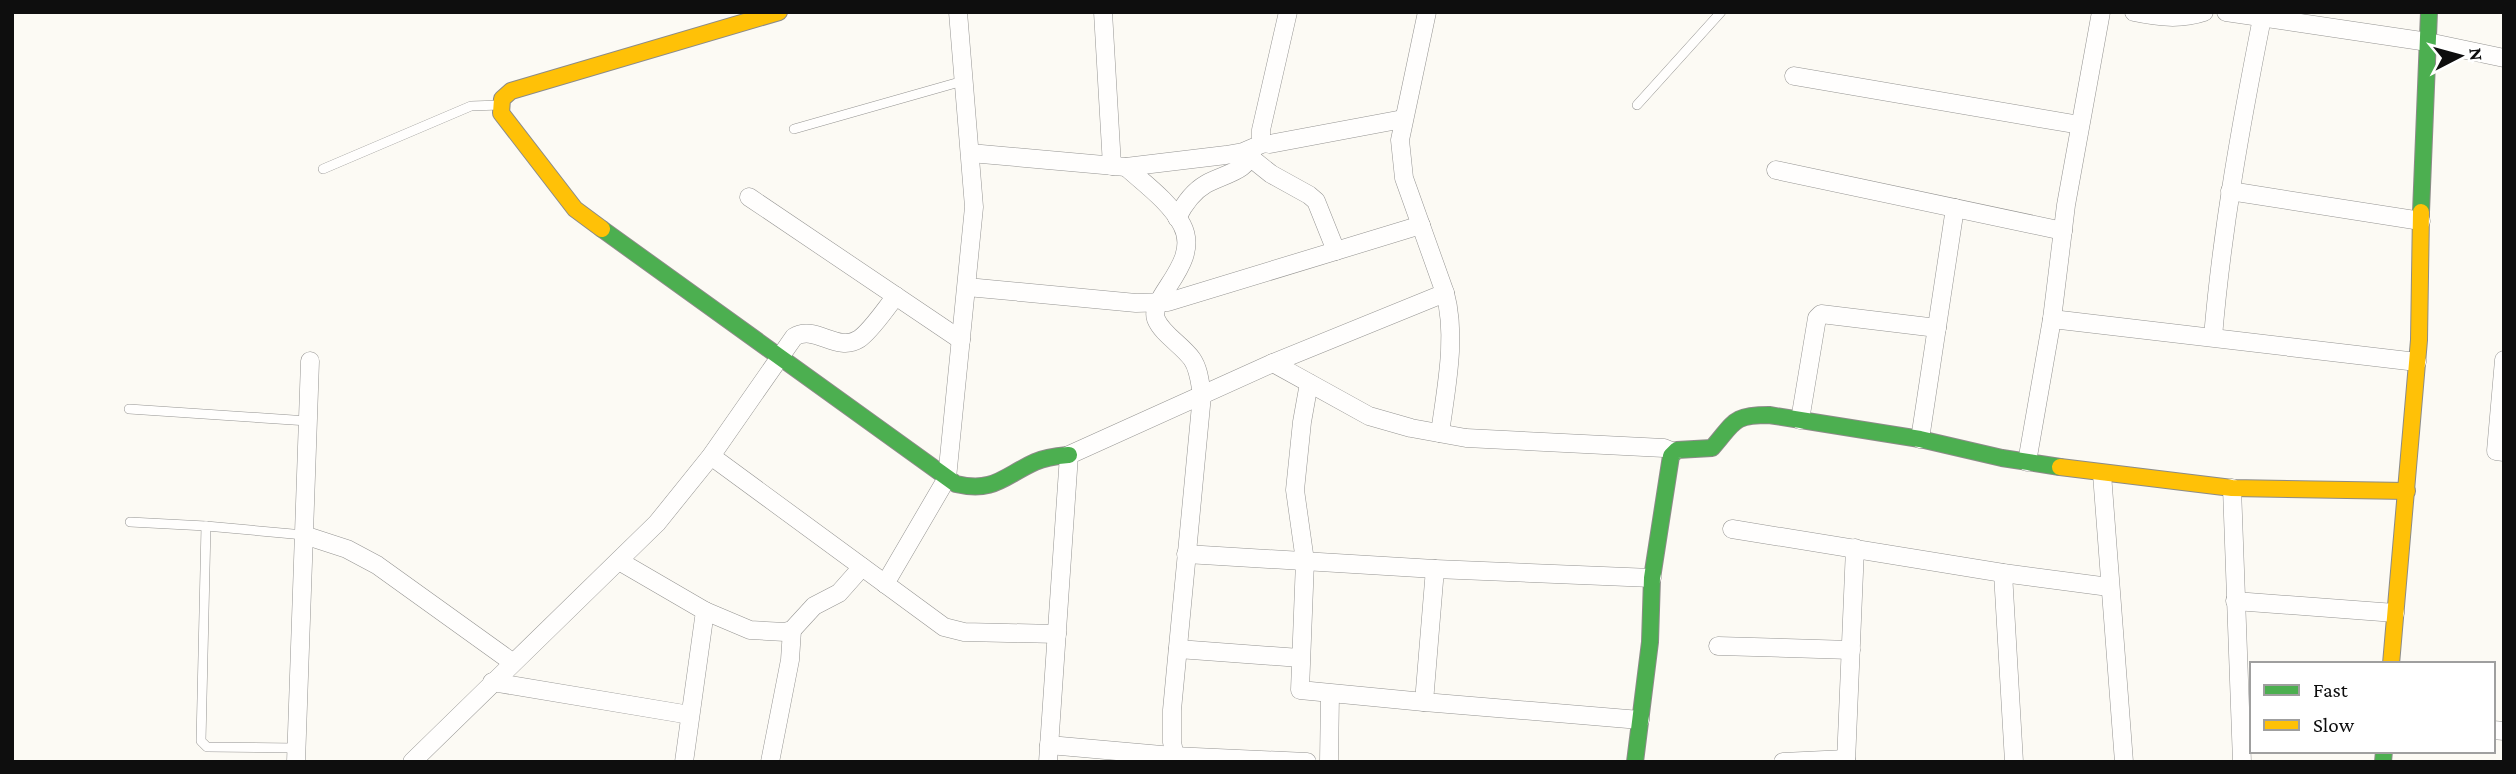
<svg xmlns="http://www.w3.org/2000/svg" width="2516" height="774" viewBox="0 0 2516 774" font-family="'Crimson Pro',serif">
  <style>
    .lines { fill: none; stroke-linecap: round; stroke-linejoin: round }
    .lane-casing { stroke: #959492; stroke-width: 10 }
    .street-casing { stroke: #959492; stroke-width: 19 }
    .fast-casing { stroke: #8c8b88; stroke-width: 18 }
    .slow-casing { stroke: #8c8b88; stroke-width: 18 }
    .lane { stroke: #fffefd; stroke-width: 9 }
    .street { stroke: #fffefd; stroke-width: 18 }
    .fast { stroke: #4caf50; stroke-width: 16 }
    .slow { stroke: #ffc107; stroke-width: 16 }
  </style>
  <rect width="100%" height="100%" fill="#fcfaf4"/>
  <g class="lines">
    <g class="lane-casing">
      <g id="lane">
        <path d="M1637 105 1721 12"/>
        <path d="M794 129 963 81"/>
        <path d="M323 169 471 106 500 105"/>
        <path d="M129 409 308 421"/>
        <path d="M130 522 206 526 304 535"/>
        <path d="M206 526 201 741 207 747 296 748"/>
      </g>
    </g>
    <g class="street-casing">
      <g id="street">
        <path d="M1103 12 1112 166"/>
        <path d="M1288 12 1261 130V138L1264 143 1270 144 1403 119"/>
        <path d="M2134 12C2158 17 2180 20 2204 12"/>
        <path d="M2226 12 2428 42 2504 58"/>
        <path d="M1794 76 2080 125"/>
        <path d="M970 153 1126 167 1226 155 1243 152 1264 143"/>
        <path d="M1251 158 1271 174 1309 195 1316 201 1336 251"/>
        <path d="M1126 167C1145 184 1170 202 1182 225 1202 263 1148 297 1156 319 1162 334 1182 345 1192 359 1199 369 1200 383 1202 395L1172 710V742L1176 762"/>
        <path d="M1776 170 2063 231"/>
        <path d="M2230 191 2421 221"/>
        <path d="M749 197 961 340"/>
        <path d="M1177 218C1184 204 1192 192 1206 184 1223 174 1249 172 1253 149"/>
        <path d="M967 287 1136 303 1168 302 1421 225"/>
        <path d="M2052 319 2417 362"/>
        <path d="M2213 337C2222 229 2241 124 2262 18"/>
        <path d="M2504 360 2496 451 2504 452"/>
        <path d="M1273 363 1369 416 1411 428 1466 438 1664 448 1674 452"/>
        <path d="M1309 383 1302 422 1295 490 1305 561 1300 690 1424 702"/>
        <path d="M1800 420 1817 318 1821 314 1937 328"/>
        <path d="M1440 433C1446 388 1457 337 1445 293"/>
        <path d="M1920 439 1955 208"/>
        <path d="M711 456 944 627 964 632 1057 634"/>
        <path d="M2027 462 2052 319 2066 205 2101 12"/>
        <path d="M2102 474 2124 762"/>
        <path d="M2232 488 2242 762"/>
        <path d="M1732 529 2003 573 2109 587"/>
        <path d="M304 535 347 549 377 565 512 662"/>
        <path d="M1186 554 1435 569 1652 578"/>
        <path d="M619 561 705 611 684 762"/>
        <path d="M1435 569 1424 702 1640 720"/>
        <path d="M2003 573 2014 762"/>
        <path d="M885 584 947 478 974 207 958 12"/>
        <path d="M2235 601 2395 613"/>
        <path d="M705 611 750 630 785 632 792 630 814 606 839 593 862 567"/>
        <path d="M1718 646 1851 650"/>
        <path d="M1178 649 1300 658"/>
        <path d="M492 682 690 715"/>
        <path d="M2493 730 2504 731"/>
        <path d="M1049 745 1173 756 1307 762"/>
        <path d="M296 762 310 361"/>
        <path d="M412 762 657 523 711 456 794 337C815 324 837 353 859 339 871 331 886 308 896 296"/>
        <path d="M770 762 790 660 792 630"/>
        <path d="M1048 762 1069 455 1273 363 1445 293 1404 178 1400 140 1427 12"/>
        <path d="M1329 762 1330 694"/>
        <path d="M1783 762 1846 759"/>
        <path d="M1846 762 1855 548"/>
      </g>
    </g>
    <g class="fast-casing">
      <g id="fast">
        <path d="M2421 212 2429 12"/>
        <path d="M602 229 956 484C994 493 1004 476 1035 462 1046 457 1058 456 1069 455"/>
        <path d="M1635 762 1650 642 1652 578 1671 456 1677 450 1712 448C1735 422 1732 415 1769 415L1920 439 2002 458 2060 467"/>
        <path d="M2383 762 2384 751"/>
      </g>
    </g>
    <g class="slow-casing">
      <g id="slow">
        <path d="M602 229 575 209 501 113 502 99 511 91 779 12"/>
        <path d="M2060 467 2232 488 2407 491"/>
        <path d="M2391 664 2419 340 2421 212"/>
      </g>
    </g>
    <use href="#lane" class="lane"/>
    <use href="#street" class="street"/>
    <use href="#fast" class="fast"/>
    <use href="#slow" class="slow"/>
  </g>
  <rect width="2516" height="774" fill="none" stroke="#0e0e0e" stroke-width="28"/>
  <rect x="2250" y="662" width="245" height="91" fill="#ffffff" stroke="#9f9f9f" stroke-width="2"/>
  <rect x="2264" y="685" width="35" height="10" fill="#4caf50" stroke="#9f9f9f" stroke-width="2"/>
  <text x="2313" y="697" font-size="21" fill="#0e0e0e">Fast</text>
  <rect x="2264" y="720" width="35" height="10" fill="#ffc107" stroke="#9f9f9f" stroke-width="2"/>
  <text x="2313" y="732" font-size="21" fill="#0e0e0e">Slow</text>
  <g transform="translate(2460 56) rotate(84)" stroke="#ffffff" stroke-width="5" paint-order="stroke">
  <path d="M0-5L12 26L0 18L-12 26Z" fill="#0e0e0e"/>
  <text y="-10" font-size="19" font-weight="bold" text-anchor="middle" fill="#0e0e0e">N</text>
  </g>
</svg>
